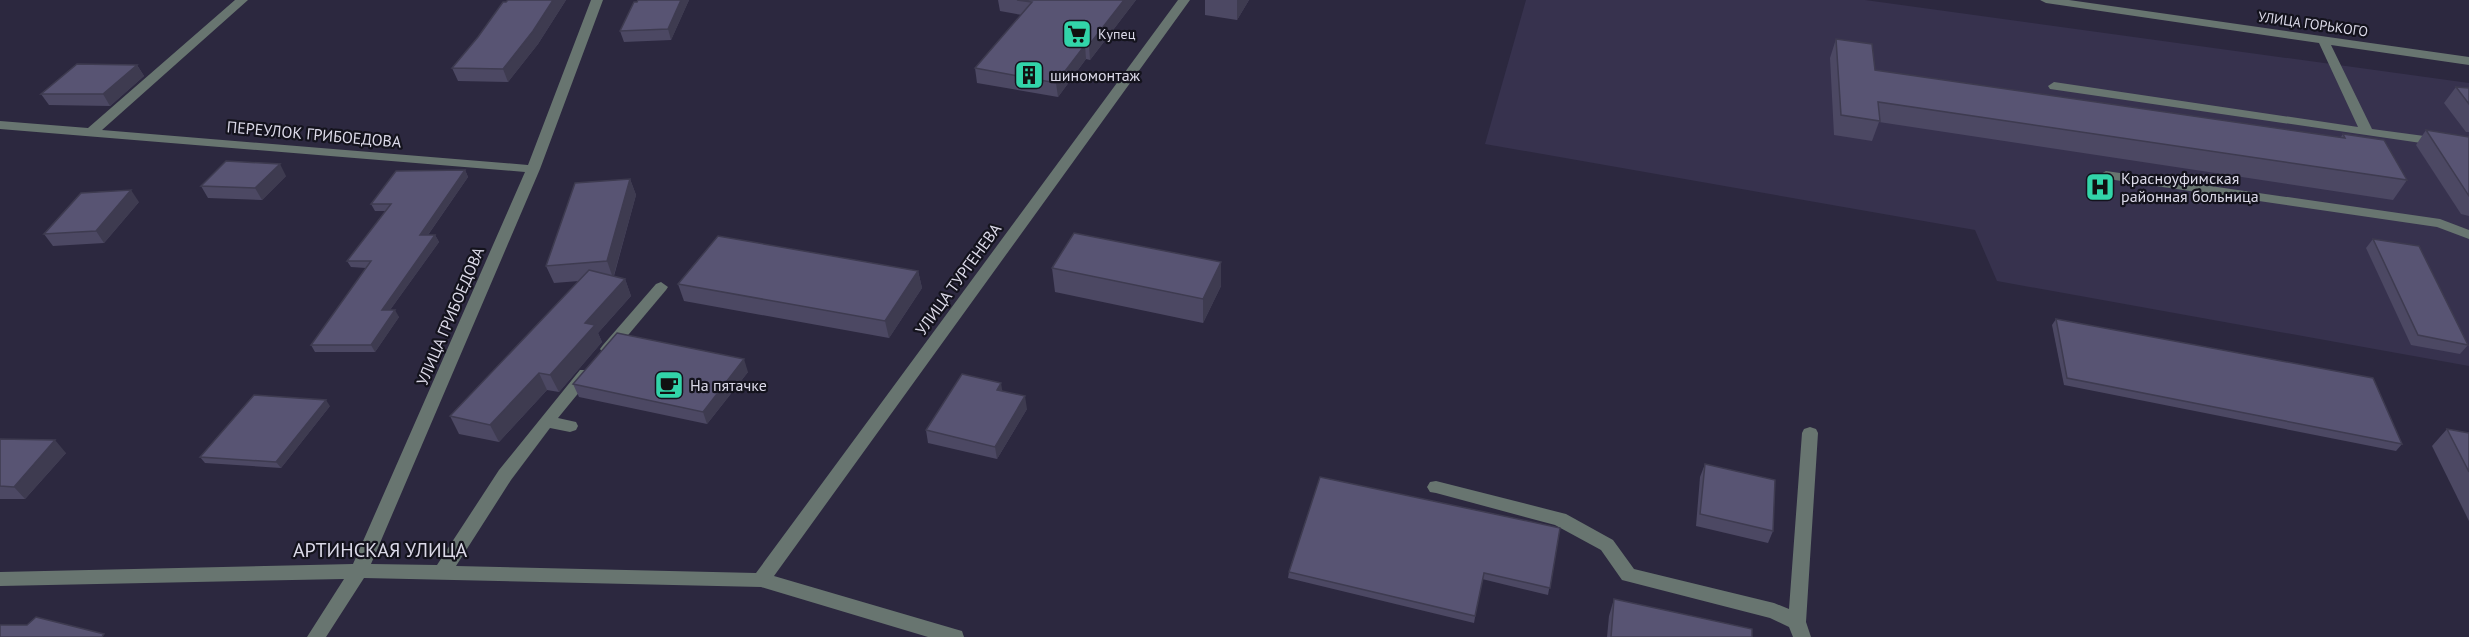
<svg xmlns="http://www.w3.org/2000/svg" width="2469" height="637" viewBox="0 0 2469 637" font-family="'PT Sans',sans-serif">
  <style>
    .built { fill: #37324e }
    .lines { fill: none; stroke-linecap: round; stroke-linejoin: round }
    .minor { fill: #687570; fill-rule: evenodd }
    .wall { fill: #4c4863 }
    .shaded-wall { fill: #3e3b50 }
    .building { fill: #585473; stroke: #3e3b50; stroke-width: 1.5 }
    .labels { text-anchor: middle; stroke-width: 4.5; stroke-linejoin: round; paint-order: stroke }
    .far-street-label { font-size: 14px; fill: #dbd9e8; stroke: #14131d }
    .far-poi-label { font-size: 14px; fill: #dbd9e8; stroke: #14131d; text-anchor: start }
    .poi-label { font-size: 16px; fill: #dbd9e8; stroke: #14131d; text-anchor: start }
    .street-label { font-size: 16px; fill: #dbd9e8; stroke: #14131d }
    .near-street-label { font-size: 20px; fill: #dbd9e8; stroke: #14131d }
  </style>
  <rect width="100%" height="100%" fill="#2c283f"/>
  <path class="built" d="M1526 0H1865L2469 83V366L1997 281 1975 230 1485 144Z"/>
  <g class="lines">
    <g class="minor">
      <path d="M235 0H248L102 130 528 165 591 0H603L540 169 371 564 437 565 499 470 580 370H592L594 374 558 418 576 422 578 426 576 430 570 432 550 428 511 480 456 566 756 573 1178 0H1190L774 576 955 629 962 631 964 637H928L761 587 364 578 326 637H307L344 579 0 586V572L353 564 525 172 0 129V121L88 128Z"/>
      <path d="M2040 0H2069L2469 57V65L2331 45 2372 129 2469 142V150L2050 89 2048 86 2054 82 2358 127 2319 43 2046 3Z"/>
      <path d="M2106 171 2440 219 2469 230V239L2437 227 2101 178 2099 175Z"/>
      <path d="M661 282 668 287 666 290 613 353H603L600 349 603 345 656 284Z"/>
      <path d="M1810 427 1816 429 1818 433 1806 622 1811 637H1793L1789 627 1770 618 1622 580 1601 550 1555 525 1436 493 1430 492 1427 487 1430 482 1436 481 1566 514 1613 540 1634 569 1774 603 1789 609 1802 433 1804 429Z"/>
    </g>
  </g>
  <g class="wall">
    <path d="M508 0H566L538 44 508 82 458 81 452 68 478 37Z"/>
    <path d="M638 0H689L671 40 624 42 620 31Z"/>
    <path d="M998 0H1136L1090 60 1086 59 1058 97 977 83 975 68 1022 15 1000 11Z"/>
    <path d="M1205 0H1249L1237 20 1205 15Z"/>
    <path d="M1836 39 1875 70 2340 138 2343 134 2407 180 2393 200 1879 122 1872 141 1834 135 1830 58Z"/>
    <path d="M137 65 144 76 110 106 49 105 41 94Z"/>
    <path d="M2456 87 2469 88V132H2466L2444 103Z"/>
    <path d="M2426 130 2469 137V216L2461 214 2416 145Z"/>
    <path d="M465 170 468 177 428 235H435L439 242 390 310 399 317 375 352H315L311 345 366 268 351 267 347 261 386 211H375L371 204Z"/>
    <path d="M286 176 262 200 208 198 201 186Z"/>
    <path d="M630 179 636 195 614 276 625 279 631 296 598 333 602 342 559 392 547 390 499 442 459 434 450 416 579 281 554 283 546 266Z"/>
    <path d="M139 202 104 243 53 246 44 234Z"/>
    <path d="M2373 239 2468 345 2460 354 2411 345 2366 248Z"/>
    <path d="M1221 262V286L1203 323 1055 292 1052 268Z"/>
    <path d="M918 271 922 288 889 338 684 301 678 284Z"/>
    <path d="M2056 319 2402 444 2396 451 2064 385 2052 325Z"/>
    <path d="M748 372 707 424 579 397 573 384Z"/>
    <path d="M330 406 281 468 205 463 200 457Z"/>
    <path d="M1027 409 997 459 928 443 926 430Z"/>
    <path d="M2447 429 2469 433V521L2432 446Z"/>
    <path d="M0 439 66 453 25 499H0Z"/>
    <path d="M1705 464 1773 531 1768 543 1696 526 1700 477Z"/>
    <path d="M1560 528 1548 595 1482 579 1474 623 1288 578 1289 572Z"/>
    <path d="M1614 599 1752 637H1607L1609 616Z"/>
  </g>
  <g class="shaded-wall">
    <path d="M553 0H566L538 44 508 82 503 69Z"/>
    <path d="M681 0H689L671 40 668 29Z"/>
    <path d="M1124 0H1136L1090 60 1089 45Z"/>
    <path d="M1237 0H1249L1237 20Z"/>
    <path d="M1085 45 1086 59 1058 97 1056 83Z"/>
    <path d="M137 65 144 76 110 106 103 94Z"/>
    <path d="M280 164 286 176 262 200 255 188Z"/>
    <path d="M465 170 468 177 423 242 420 235Z"/>
    <path d="M630 179 636 195 613 278 607 261Z"/>
    <path d="M131 190 139 202 104 243 96 231Z"/>
    <path d="M435 235 439 242 385 317 382 310Z"/>
    <path d="M1221 262V286L1203 323V299Z"/>
    <path d="M918 271 922 288 889 338 885 321Z"/>
    <path d="M625 279 631 296 598 333 602 342 559 392 550 375 585 323Z"/>
    <path d="M395 310 399 317 375 352 371 345Z"/>
    <path d="M744 359 748 372 707 424 703 412Z"/>
    <path d="M539 373 547 390 499 442 490 425Z"/>
    <path d="M1001 383 1003 395 997 390Z"/>
    <path d="M1025 396 1027 409 997 459 995 447Z"/>
    <path d="M326 400 330 406 281 468 276 462Z"/>
    <path d="M55 440 66 453 25 499 14 487Z"/>
  </g>
  <g class="building">
    <path d="M508 0H553L533 31 503 69 452 68 478 37 503 2H506Z"/>
    <path d="M638 0H681L668 29 620 31 634 2H637Z"/>
    <path d="M1017 0H1124L1089 45H1085L1056 83 975 68 1032 2Z"/>
    <path d="M1836 39 1872 44 1875 70 2345 138 2343 134 2384 140 2407 180 1878 102 1880 121 1841 115Z"/>
    <path d="M77 64 137 65 103 94H41Z"/>
    <path d="M2456 87 2469 88V104Z"/>
    <path d="M2426 130 2469 137V196Z"/>
    <path d="M226 161 280 164 255 188 201 186Z"/>
    <path d="M465 170 420 235H435L382 310H395L371 345H311L371 261H347L391 204H371L396 171Z"/>
    <path d="M630 179 607 261 546 266 575 183Z"/>
    <path d="M131 190 96 231 44 234 81 193Z"/>
    <path d="M1074 233 1221 262 1203 299 1052 268Z"/>
    <path d="M718 236 918 271 885 321 678 284Z"/>
    <path d="M2373 239 2419 246 2468 345 2418 335Z"/>
    <path d="M589 270 625 279 585 323 595 325 550 375 539 373 490 425 450 416Z"/>
    <path d="M2056 319 2373 378 2402 444 2067 378Z"/>
    <path d="M617 333 744 359 703 412 573 384Z"/>
    <path d="M962 374 1001 383 997 390 1025 396 995 447 926 430Z"/>
    <path d="M254 395 326 400 276 462 200 457Z"/>
    <path d="M2447 429 2469 433V472Z"/>
    <path d="M0 439 55 440 14 487 0 486Z"/>
    <path d="M1705 464 1775 480 1773 531 1700 514Z"/>
    <path d="M1320 477 1560 528 1550 588 1484 573 1475 616 1289 572Z"/>
    <path d="M1614 599 1752 629V637H1611Z"/>
    <path d="M36 617 104 634 102 637H0V625H27Z"/>
  </g>
  <defs>
    <g id="supermarket-square" transform="scale(1.5)"><rect x="-9" y="-9" width="18" height="18" rx="4" fill="#32d4a9" stroke="#14131d"/><path d="M-6-5.5h2.5l.6 2H6L4.5 2H-2.5L-4.4-4H-6ZM-1.5 3.2a1.3 1.3 0 1 0 .1 0ZM3 3.2a1.3 1.3 0 1 0 .1 0Z" fill="#111"/></g>
    <g id="building-square" transform="scale(1.5)"><rect x="-9" y="-9" width="18" height="18" rx="4" fill="#32d4a9" stroke="#14131d"/><path d="M-4-6H4V6H1V3H-1V6H-4ZM-2.5-4.3h1.7v1.8h-1.7ZM.8-4.3h1.7v1.8H.8ZM-2.5-1h1.7V.8h-1.7ZM.8-1h1.7V.8H.8Z" fill="#111"/></g>
    <g id="hospital-square" transform="scale(1.5)"><rect x="-9" y="-9" width="18" height="18" rx="4" fill="#32d4a9" stroke="#14131d"/><path d="M-5-5h3v3.5h4V-5h3V5h-3V1.5h-4V5h-3Z" fill="#111"/></g>
    <g id="cafe-square" transform="scale(1.5)"><rect x="-9" y="-9" width="18" height="18" rx="4" fill="#32d4a9" stroke="#14131d"/><path d="M-5.5-4.5H6V0H3Q3 3.5 0 3.5H-2.5Q-5.5 3.5-5.5 0ZM3-3.2v2h1.7v-2ZM-6 4.5H4V6H-6Z" fill="#111"/></g>
  </defs>
  <g fill-rule="evenodd">
    <use href="#supermarket-square" x="1077" y="34"/>
    <use href="#building-square" x="1029" y="75"/>
    <use href="#hospital-square" x="2100" y="187"/>
    <use href="#cafe-square" x="669" y="385"/>
  </g>
  <g class="labels">
    <g class="far-street-label">
      <text transform="translate(2313 24) rotate(8)" y="5">УЛИЦА ГОРЬКОГО</text>
    </g>
    <g class="far-poi-label">
      <text x="1098" y="39">Купец</text>
    </g>
    <g class="poi-label">
      <text x="1050" y="81">шиномонтаж</text>
      <text x="2121" y="184">Красноуфимская<tspan x="2121" dy="18">районная больница</tspan></text>
      <text x="690" y="391">На пятачке</text>
    </g>
    <g class="street-label">
      <text transform="translate(314 134) rotate(5)" y="6">ПЕРЕУЛОК ГРИБОЕДОВА</text>
      <text transform="translate(958 279) rotate(-54)" y="6">УЛИЦА ТУРГЕНЕВА</text>
      <text transform="translate(450 316) rotate(-67)" y="6">УЛИЦА ГРИБОЕДОВА</text>
    </g>
    <g class="near-street-label">
      <text x="380" y="557">АРТИНСКАЯ УЛИЦА</text>
    </g>
  </g>
</svg>
